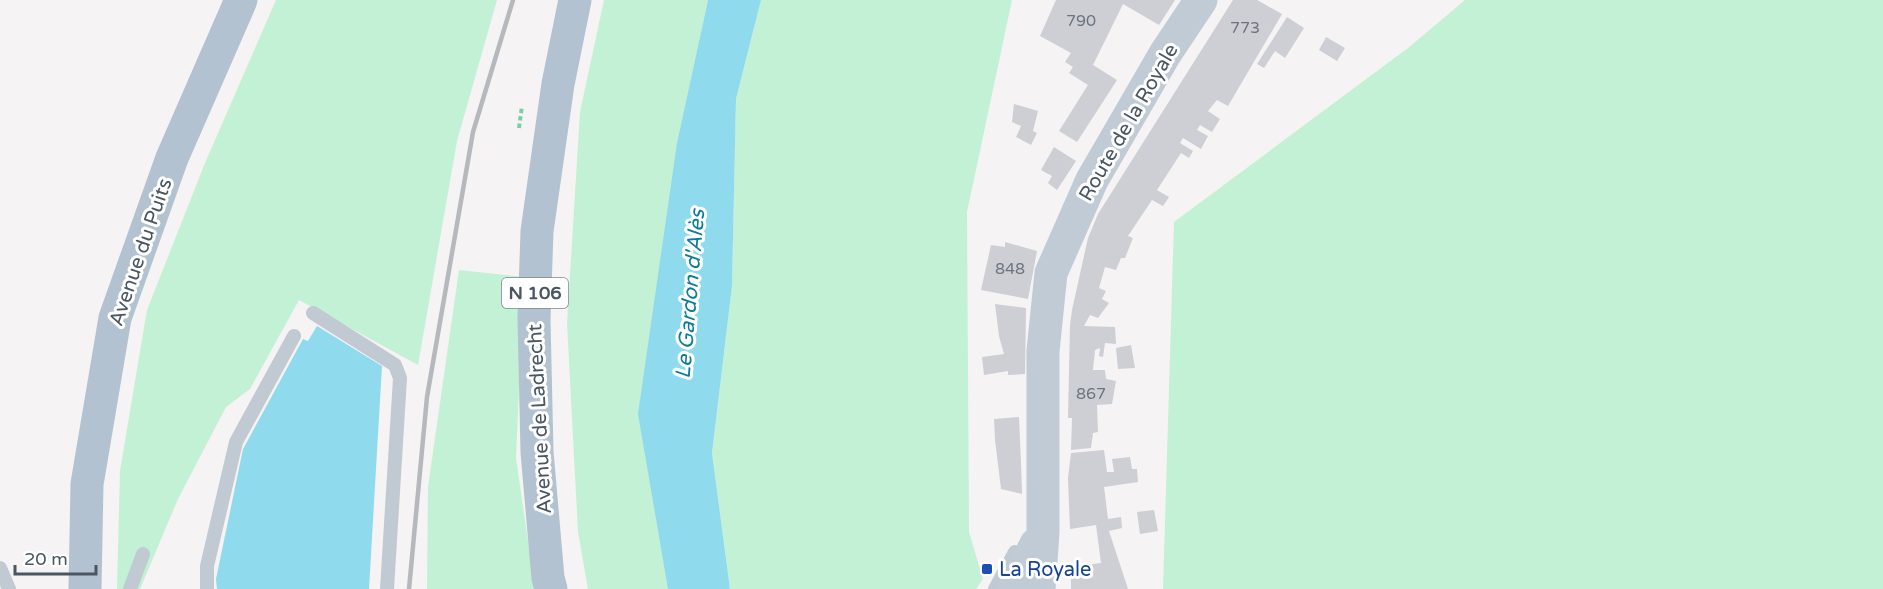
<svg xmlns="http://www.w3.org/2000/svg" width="1883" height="589" viewBox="0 0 1883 589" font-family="'Varela Round',sans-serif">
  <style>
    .green { fill: #c3f1d5 }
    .water { fill: #90daee }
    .building { fill: #cdcfd5 }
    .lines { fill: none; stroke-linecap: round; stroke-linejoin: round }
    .path { stroke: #7ad0a6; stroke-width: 4; stroke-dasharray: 4.5 3; stroke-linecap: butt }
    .service { stroke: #c1cad2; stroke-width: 14 }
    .secondary { stroke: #c1cbd6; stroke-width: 33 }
    .primary { stroke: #b3c2d1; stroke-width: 33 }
    .rail { stroke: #b5b8bd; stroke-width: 4.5 }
    .transit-dot { fill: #1a4fb4; stroke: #fff; stroke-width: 2 }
    .labels { text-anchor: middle; stroke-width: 6; stroke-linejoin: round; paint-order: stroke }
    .number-label { font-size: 16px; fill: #6b747e }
    .shield { fill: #fff; stroke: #808990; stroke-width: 1.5 }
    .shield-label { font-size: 18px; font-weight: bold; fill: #4a5661 }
    .street-label { font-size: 20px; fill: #4a5661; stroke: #fff }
    .transit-label { font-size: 20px; fill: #164399; stroke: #fff; text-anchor: start }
    .water-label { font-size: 21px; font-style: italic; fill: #0c7c9b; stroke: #fff }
  </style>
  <rect width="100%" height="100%" fill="#f5f3f3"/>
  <g class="green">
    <path d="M276 0H497L457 141 418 365 299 300 250 389 226 407 178 499 140 589H117L120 471 147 310 205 163Z"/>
    <path d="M604 0H708L677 144 674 589H588L578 532 567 323 580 112Z"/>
    <path d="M761 0H1012L967 212 969 532 983 579 976 589H730L712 453 732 286 736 99Z"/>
    <path d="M1465 0H1883V589H1163L1174 222 1408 48Z"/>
    <path d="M459 270 524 277 516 458 535 589H427L428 487Z"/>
  </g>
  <g class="water">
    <path d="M708 0H761L736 99 732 286 712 453 730 589H668L638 414 677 143Z"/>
    <path d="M317 326 382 366 369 589H217L216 579 243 449 303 339 308 341Z"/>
  </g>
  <g class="building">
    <path d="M1056 0H1175L1159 25 1123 4 1093 65 1117 80 1077 142 1059 131 1088 85 1069 73 1073 67 1065 62 1071 53 1040 36Z"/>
    <path d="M1233 0H1257L1282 14 1228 106 1217 100 1208 111 1220 119 1212 132 1200 125 1197 130 1208 136 1201 149 1183 138 1180 143 1193 151 1189 158 1181 153 1157 190 1169 197 1163 206 1152 200 1128 236 1133 238 1125 258H1121L1116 270 1105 267 1099 288 1106 291 1102 299 1109 303 1098 318 1090 315 1084 326 1115 327 1116 344 1105 343 1103 357 1099 356 1100 348 1095 350 1093 370H1105L1106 379 1116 381 1112 404 1097 405 1098 432 1093 433 1091 448 1071 450 1072 418H1068L1070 325 1072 310 1088 238 1098 214Z"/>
    <path d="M1287 17 1304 28 1285 58 1275 51 1264 68 1257 64Z"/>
    <path d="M1326 37 1345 48 1337 61 1319 50Z"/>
    <path d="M1014 104 1038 111 1033 131 1037 133 1031 145 1016 137 1021 126 1012 122Z"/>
    <path d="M1054 147 1076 161 1057 190 1048 183 1052 176 1041 170Z"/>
    <path d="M1005 242 1037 251 1028 299 981 290 991 245 1005 247Z"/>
    <path d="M995 304 1026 308 1025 374 1008 375V371L984 375 982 357 1004 354 999 336Z"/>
    <path d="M1131 345 1135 368 1118 369 1116 348Z"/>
    <path d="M1019 417 1021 463 1022 494 1001 489 995 440 994 419Z"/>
    <path d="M1104 450 1107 472H1114L1112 459 1130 457 1132 469H1137L1138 482 1104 487 1108 519 1121 517 1122 528 1109 531 1128 589H1071V567L1101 563 1096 525 1070 529 1068 478 1071 453Z"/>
    <path d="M1154 510 1158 531 1140 534 1137 512Z"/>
  </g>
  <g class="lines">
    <path class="path" d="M519 128 522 106"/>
    <g class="service">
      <path d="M313 313 395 365 400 378 387 589"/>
      <path d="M0 568 9 589"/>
      <path d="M130 589 143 554"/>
      <path d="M207 589V566L236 442 294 336"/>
      <path d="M995 589 1015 552"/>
    </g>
    <g class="secondary">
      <path d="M1014 589 1036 544"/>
      <path d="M1039 589 1043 532V351L1051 273 1092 180 1165 54 1201 0"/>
    </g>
    <g class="primary">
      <path d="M85 589 87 484 115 318 172 158 241 0"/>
      <path d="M551 589 548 578 537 452 534 319 537 231 558 84 575 0"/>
    </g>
    <path class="rail" d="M409 589 427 397 473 132 513 0"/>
  </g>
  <rect class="transit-dot" x="981" y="563" width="12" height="12" rx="3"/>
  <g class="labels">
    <g class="number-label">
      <text x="1081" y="26">790</text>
      <text x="1245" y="33">773</text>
      <text x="1010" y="274">848</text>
      <text x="1091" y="399">867</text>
    </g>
    <rect class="shield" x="502" y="278" width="66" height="30" rx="4.5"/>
    <g class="shield-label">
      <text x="535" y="299">N 106</text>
    </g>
    <g class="street-label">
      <text transform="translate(1128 122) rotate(-60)" y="7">Route de la Royale</text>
      <text transform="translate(140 252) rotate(-71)" y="7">Avenue du Puits</text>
      <text transform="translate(539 419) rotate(-93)" y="7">Avenue de Ladrecht</text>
    </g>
    <g class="transit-label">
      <text x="999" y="576">La Royale</text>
    </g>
    <g class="water-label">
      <text transform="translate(690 294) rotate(-85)" y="7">Le Gardon d'Alès</text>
    </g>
  </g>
  <path d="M15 565v9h81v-9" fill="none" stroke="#4a5661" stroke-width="3"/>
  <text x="24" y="565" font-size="18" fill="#4a5661" stroke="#ffffff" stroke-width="4.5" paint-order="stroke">20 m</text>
</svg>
